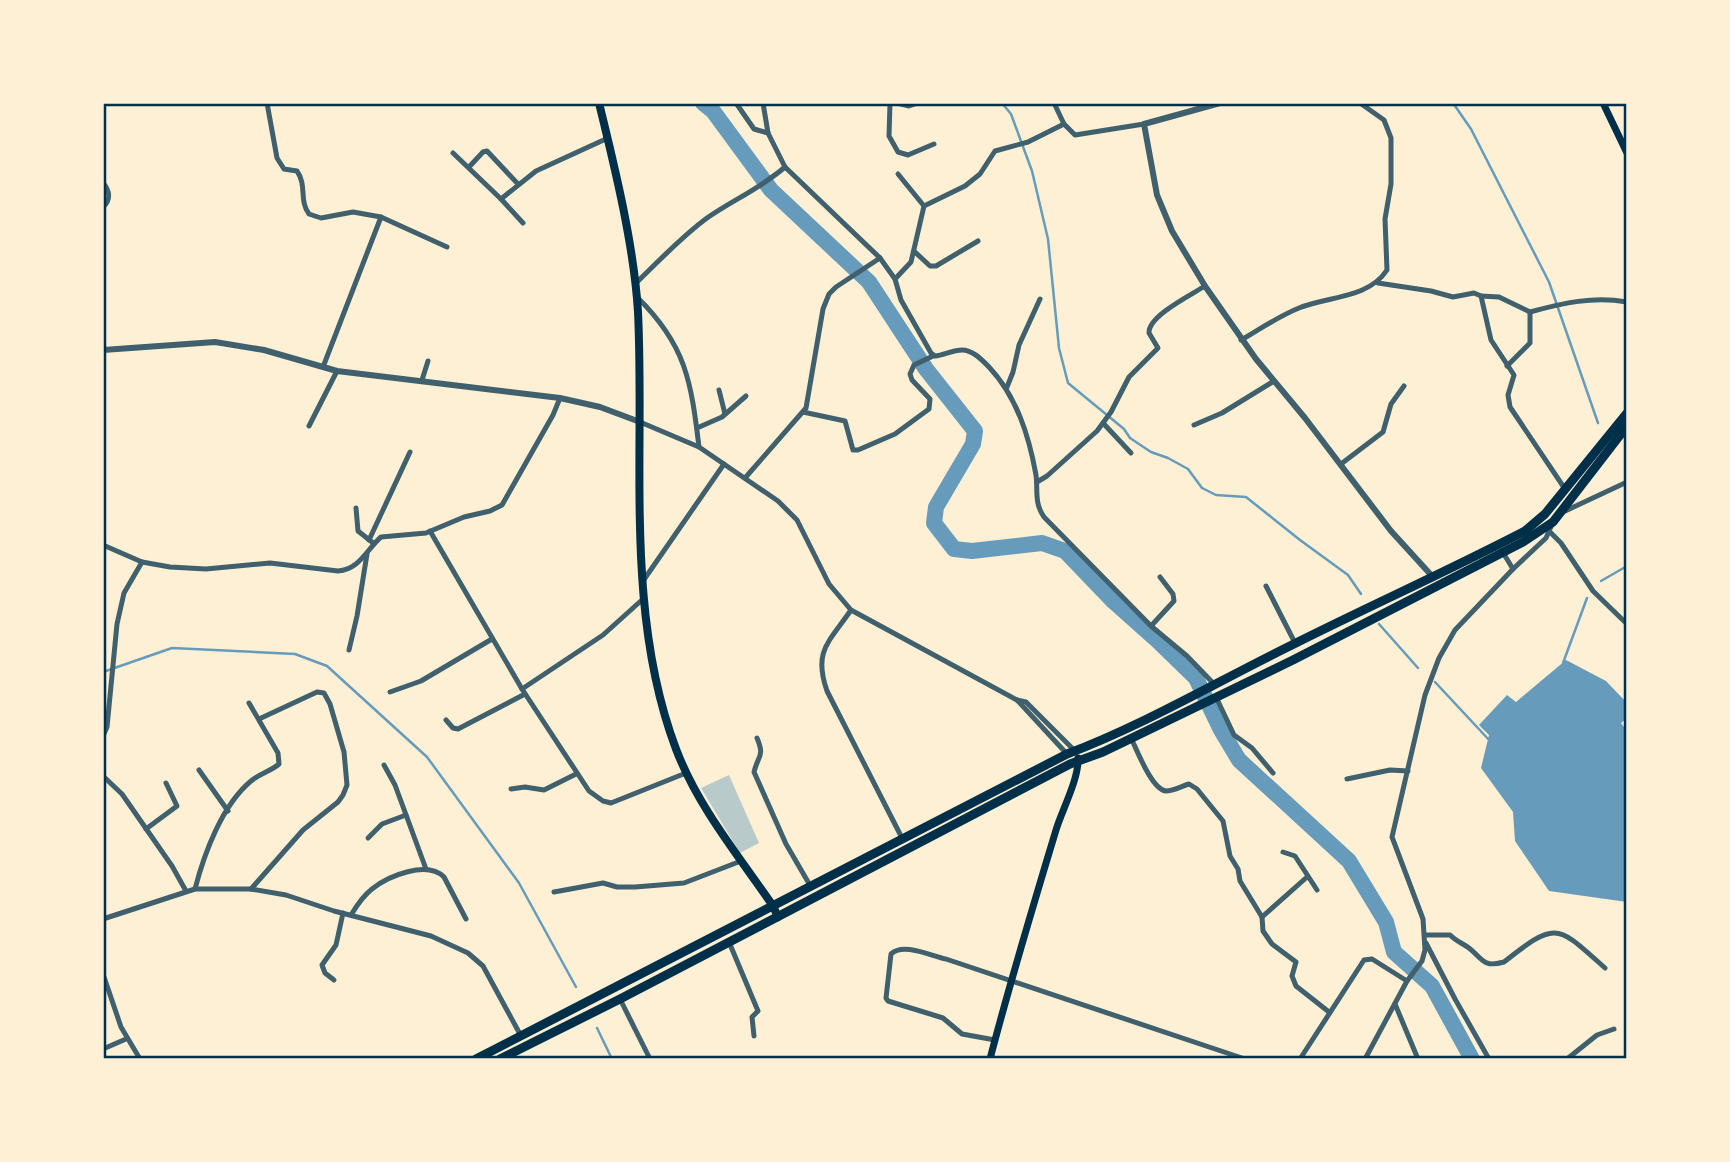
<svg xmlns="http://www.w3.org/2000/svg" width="1730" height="1162" viewBox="0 0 1730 1162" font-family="Arial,sans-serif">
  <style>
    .green { fill: #b9caca }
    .water { fill: #669bbc }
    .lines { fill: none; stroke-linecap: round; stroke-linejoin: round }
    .stream { stroke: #669bbc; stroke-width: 2.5 }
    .river { stroke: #669bbc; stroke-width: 16 }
    .minor { stroke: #3f606c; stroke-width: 5 }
    .tertiary { stroke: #3f606c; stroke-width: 6 }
    .secondary { stroke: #003049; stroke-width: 7 }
    .primary { stroke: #003049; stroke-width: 8 }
    .trunk { stroke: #003049; stroke-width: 9 }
    .neatline { fill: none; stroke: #003049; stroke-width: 2.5 }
  </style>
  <rect width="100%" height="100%" fill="#fdf0d5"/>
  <path class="green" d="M729 775 759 843 740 853 701 788Z"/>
  <path class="water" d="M1566 660 1606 681 1627 703V718L1621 723 1627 731V902L1549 891 1515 841 1513 812 1481 768 1489 735 1479 725 1507 695 1516 702Z"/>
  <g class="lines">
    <g class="stream">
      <path d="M1002 103 1011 114 1032 171 1048 239 1059 348 1068 383 1124 429 1130 438 1151 452 1168 458 1188 469 1202 488 1216 495 1246 497 1300 540 1348 575 1361 594"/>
      <path d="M1453 103 1471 129 1549 282 1598 423"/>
      <path d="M1601 581 1627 566"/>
      <path d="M1379 624 1418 668"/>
      <path d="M1563 663 1587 598"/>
      <path d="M103 672 172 648 295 654 327 666 427 757 519 883 576 987"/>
      <path d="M1435 682 1490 741"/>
      <path d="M597 1028 612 1059"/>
    </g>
    <path class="river" d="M703 103 713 111 771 190 869 282 926 369 975 431 973 444 936 507 934 523 954 549 972 551 1042 543 1065 551 1112 600 1158 641 1196 678 1221 730 1239 760 1349 861 1386 922 1394 952 1432 986 1472 1059"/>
    <g class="minor">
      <path d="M267 103 277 158 284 169 297 171C307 185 299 201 309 214L321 218 353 212 381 217 323 367"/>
      <path d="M736 103 754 129 768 133"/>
      <path d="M763 103 768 133 785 167 880 258 895 279 901 300 931 353 935 356C944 355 953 350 962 350 973 350 982 360 989 367 1017 397 1029 436 1036 475 1038 490 1034 503 1044 517L1151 626 1187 656 1215 685"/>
      <path d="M890 103 889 136 898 152 908 155 934 144"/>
      <path d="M897 103 909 106 918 103"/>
      <path d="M1054 103 1064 124 1075 135 1144 124"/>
      <path d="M453 153 501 199 536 171 608 138"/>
      <path d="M469 167 483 152 487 151 518 184"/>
      <path d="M898 174 924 206"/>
      <path d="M103 183C110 191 111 200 103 207"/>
      <path d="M501 199 523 223"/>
      <path d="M381 217 447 247"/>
      <path d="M915 252 930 266H936L978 241"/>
      <path d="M895 279 911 262 924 206 965 186 980 174 995 151 1028 142 1064 124"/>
      <path d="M1378 283 1431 291 1453 297 1474 293 1481 296 1491 340 1514 375 1508 395 1510 407 1565 489"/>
      <path d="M635 284C658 262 681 237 707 218 733 200 761 188 785 167"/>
      <path d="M1481 296 1499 297 1530 312"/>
      <path d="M637 297C686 345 691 381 699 447"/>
      <path d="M1530 312C1563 303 1593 296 1627 302"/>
      <path d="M1241 340C1260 329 1279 316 1299 308 1328 296 1368 299 1387 270L1385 219 1391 184V138L1384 120 1360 103"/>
      <path d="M1507 366 1530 343V312"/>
      <path d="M422 380 428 361"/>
      <path d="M1007 387 1013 372 1019 345 1040 299"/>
      <path d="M719 390 725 414"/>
      <path d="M803 412 845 421 853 450H858L895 434 929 409 930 399 912 380 910 374 914 365 933 356"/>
      <path d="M640 422 699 447 778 501 797 520 829 584 851 610 1017 700 1026 702 1075 751"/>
      <path d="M1103 423 1131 453"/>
      <path d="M1194 425 1222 413 1274 381"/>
      <path d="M309 426 337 371"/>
      <path d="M697 428 722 417 746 396"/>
      <path d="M1341 464 1383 432 1391 404 1404 386"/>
      <path d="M745 478 806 408 823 309 829 294 836 287 880 258"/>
      <path d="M1037 482 1047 476 1097 431 1111 412 1129 377 1158 348 1149 333C1148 316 1191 295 1205 286"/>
      <path d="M356 508 358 531 372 542"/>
      <path d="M1563 512 1627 482"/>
      <path d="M430 531 522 689 589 791 603 801 611 803 686 773"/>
      <path d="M1550 532 1561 543 1593 591 1627 624"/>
      <path d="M369 540 410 452"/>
      <path d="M103 545 142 562 170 567 206 569 270 563 338 571C360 569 366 550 381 537L426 533 464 517 490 511 502 505 553 415 560 398"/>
      <path d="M1502 551 1513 569"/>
      <path d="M643 581 724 464"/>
      <path d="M1266 586 1295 643"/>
      <path d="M851 610C829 642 813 651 827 691L902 838"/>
      <path d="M1151 626 1174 601 1173 594 1160 577"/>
      <path d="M349 650 357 616 367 554"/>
      <path d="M522 689 603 635 643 599"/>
      <path d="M390 692 421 681 492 639"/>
      <path d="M1216 697 1234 735 1252 748 1273 773"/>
      <path d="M1017 700 1067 754"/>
      <path d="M446 720 453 728 458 729 525 694"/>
      <path d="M103 736 107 727 117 624 124 593 142 562"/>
      <path d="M757 738C765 757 758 755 754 772L786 844 811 887"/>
      <path d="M1131 738C1137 750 1152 790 1166 791 1173 791 1182 786 1189 784L1197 789 1223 821 1230 856 1238 869 1240 881 1262 917 1263 931 1272 944 1296 962 1292 976 1296 986 1329 1012"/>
      <path d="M384 765 395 785 426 869"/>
      <path d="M199 770 228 811"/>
      <path d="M103 776 122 794 172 866 186 891"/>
      <path d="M1347 779 1390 770 1408 771"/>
      <path d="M511 789 525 787 544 790 576 774"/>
      <path d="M146 829 177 806 166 783"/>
      <path d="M368 838 382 824 406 815"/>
      <path d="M1283 852 1295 856 1317 890"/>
      <path d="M195 889C204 854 222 805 251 781 259 774 271 771 279 764L278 753 249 703"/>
      <path d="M251 889 303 830 338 802 343 795 347 785 344 752 330 704 324 693 317 692 259 719"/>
      <path d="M554 892 603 883 617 887H635L684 883 741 861"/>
      <path d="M351 915C357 905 363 896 372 889 388 876 427 860 444 877L466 919"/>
      <path d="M1262 917 1307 877"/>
      <path d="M103 919 195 889H251L286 895 334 911 431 936 468 953 483 966 521 1036"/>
      <path d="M1426 935H1450C1456 941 1462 943 1469 948 1483 959 1483 968 1504 962 1557 920 1557 925 1605 968"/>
      <path d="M729 942 758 1011 752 1017 754 1036"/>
      <path d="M1426 943 1455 999 1489 1059"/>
      <path d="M103 974 121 1027 140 1059"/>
      <path d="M334 980 325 973 322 965 336 945 343 913"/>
      <path d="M620 999 650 1059"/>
      <path d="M1395 1004 1418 1059"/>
      <path d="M995 1040 962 1034 943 1018 888 1001 886 998 891 954C903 942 931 956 946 959L1245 1059"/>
      <path d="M103 1049 126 1039"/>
      <path d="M1300 1059 1364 960 1372 959 1407 981"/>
      <path d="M1365 1059 1407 981 1422 961 1425 950 1423 919 1392 837 1425 695 1439 658 1455 630 1513 569 1546 538 1553 522"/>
      <path d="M1567 1059 1597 1035 1614 1029"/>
    </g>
    <g class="tertiary">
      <path d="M1220 103 1144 124 1157 195 1172 231 1205 286 1256 359 1305 418 1391 531 1432 576"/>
      <path d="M103 350 215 342 264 350 337 371 560 398 600 407 640 422"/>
    </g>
    <g class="secondary">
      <path d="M1603 103 1627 153"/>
      <path d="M990 1059C1010 982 1033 906 1056 830 1062 810 1079 779 1078 758"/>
    </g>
    <path class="primary" d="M599 103C615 168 634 246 638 312 645 455 624 612 676 749 698 807 738 855 773 906L778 917"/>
    <g class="trunk">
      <path d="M476 1059 1067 754C1146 724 1220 680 1296 643 1372 605 1450 570 1525 531L1545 514 1627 413"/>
      <path d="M500 1059 620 999 1070 764 1103 752 1293 660 1523 542 1553 522 1627 426"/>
    </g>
  </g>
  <rect width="1730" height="1162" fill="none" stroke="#fdf0d5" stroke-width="210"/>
  <rect x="105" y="105" width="1520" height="952" class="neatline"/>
</svg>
